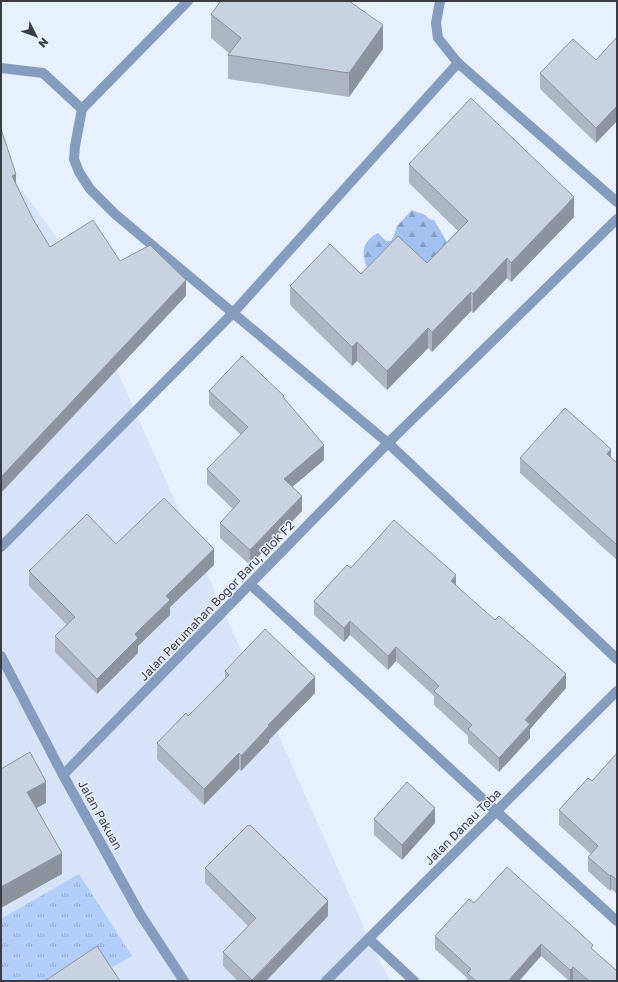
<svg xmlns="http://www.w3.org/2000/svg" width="618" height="982" viewBox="0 0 618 982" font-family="'Golos Text',sans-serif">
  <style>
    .built { fill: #d6e3f9 }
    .grass { fill: url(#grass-tufts) }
    .forest { fill: url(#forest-firs) }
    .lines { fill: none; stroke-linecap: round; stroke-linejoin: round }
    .minor { stroke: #869cbf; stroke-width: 10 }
    .wall { fill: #adb5c2 }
    .shaded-wall { fill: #8d939e }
    .building { fill: #c9d2e1; stroke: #8d939e }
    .labels { text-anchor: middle; stroke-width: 3; stroke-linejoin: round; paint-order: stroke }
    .street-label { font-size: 12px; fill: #393c42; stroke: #e7f0ff }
  </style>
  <defs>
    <pattern id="grass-tufts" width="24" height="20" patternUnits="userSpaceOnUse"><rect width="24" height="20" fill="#b2cefc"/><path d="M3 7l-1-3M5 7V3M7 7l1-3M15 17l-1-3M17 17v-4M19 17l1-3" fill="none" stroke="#92a8ce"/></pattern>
    <pattern id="forest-firs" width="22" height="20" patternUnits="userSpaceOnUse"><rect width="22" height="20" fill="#a2c0f0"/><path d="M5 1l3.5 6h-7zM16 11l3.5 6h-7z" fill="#859dc4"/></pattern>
  </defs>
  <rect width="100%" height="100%" fill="#e7f0ff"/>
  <path class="built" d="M1 161 60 242 369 939 390 981H1Z"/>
  <path class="grass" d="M79 874 132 956 88 981H1V919Z"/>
  <path class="forest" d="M412 210C419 214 424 212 429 219L434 220 447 242 430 263 368 270C361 254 361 242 378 233L386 241H391L394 236 397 226Z"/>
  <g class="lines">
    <g class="minor">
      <path d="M188 1 82 109 75 146 74 159 79 172 90 189 115 214 388 443 617 659"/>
      <path d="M440 1 436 23 438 38 458 63 617 202"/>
      <path d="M1 68 43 73 82 109"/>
      <path d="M1 547 233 313 458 63"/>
      <path d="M251 585 497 812 617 921"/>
      <path d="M1 656 63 775 140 914 184 981"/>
      <path d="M63 775 388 443 617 219"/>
      <path d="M369 939 414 981"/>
      <path d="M326 981 617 691"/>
    </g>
  </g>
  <g class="wall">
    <path d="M221 1H357H350L383 49 349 97 228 79V55L229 53 211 38V14Z"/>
    <path d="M617 37V121L596 143 540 89V73L596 60Z"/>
    <path d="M409 164 574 217 511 282 507 278 473 313 471 311 432 352 428 348 387 390 357 361 352 366 290 305V286L427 263 458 231 409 183Z"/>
    <path d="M209 391 284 398 324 460 292 487 302 511 250 565 220 538V523L233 509 207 484V469L241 435 209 405Z"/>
    <path d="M520 458H611L617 463V560L520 473Z"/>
    <path d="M116 544 214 565 170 607V615L138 646V653L97 694 55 652V636L67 625 29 586V571Z"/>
    <path d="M351 568 456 586 566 688 530 729V738L499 772 468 743V736L434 705V696L396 661 388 670 350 635 344 642 314 615V601Z"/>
    <path d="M225 671 315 693 269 740V742L241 771 239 769 204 805 157 759V743L188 716 225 678Z"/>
    <path d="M617 753V894L611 889 610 891 588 871V857L591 854 559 825V810L592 781Z"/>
    <path d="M374 819 435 823 402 860 374 835Z"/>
    <path d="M205 868 328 916 266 981H238L223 966V952L248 926 205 883Z"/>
    <path d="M474 903 593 950 617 981H575L573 979 572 981H569L541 956 519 981H467V978L435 949V936Z"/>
  </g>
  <g class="shaded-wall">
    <path d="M383 25V49L349 97V73Z"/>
    <path d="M617 106V121L596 143V128Z"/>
    <path d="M16 174V190L12 176Z"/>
    <path d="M574 197V217L511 282V263Z"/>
    <path d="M507 258V278L473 313V294Z"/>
    <path d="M186 280V296L1 493V477Z"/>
    <path d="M471 292V311L432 352V332Z"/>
    <path d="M428 328V348L387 390V371Z"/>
    <path d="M357 342V361L352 366V347Z"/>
    <path d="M324 445V460L284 494V479Z"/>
    <path d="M611 449V465L607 454Z"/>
    <path d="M302 496V511L250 565V550Z"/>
    <path d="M214 549V565L170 607V615L138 646V653L97 694V679L135 634 166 596Z"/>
    <path d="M456 575V589L451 581Z"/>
    <path d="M350 621V635L344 642V628Z"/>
    <path d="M396 647V661L388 670V656Z"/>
    <path d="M566 674V688L530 729V738L499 772V758L525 720Z"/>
    <path d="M315 677V693L269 740V742L241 771V756L268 725Z"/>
    <path d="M239 753V769L204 805V789Z"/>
    <path d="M46 782V803L27 813V792Z"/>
    <path d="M435 808V823L402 860V845Z"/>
    <path d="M62 853V874L1 908V887Z"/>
    <path d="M611 875V889L610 891V876Z"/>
    <path d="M328 901V916L266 981H252Z"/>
    <path d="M541 944V956L519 981H508Z"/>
    <path d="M573 967V979L572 981H570V970Z"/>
  </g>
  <g class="building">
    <path d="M221 1H349L383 25 349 73 228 55 241 38 211 14Z"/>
    <path d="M617 37V106L596 128 540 73 573 39 596 60Z"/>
    <path d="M471 98 574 197 511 263 507 258 473 294 471 292 432 332 428 328 387 371 357 342 352 347 290 286 330 244 361 274 398 236 427 263 468 221 409 164Z"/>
    <path d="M1 129 16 174 12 176 33 219 50 247 93 220 120 261 150 245 186 280 1 477Z"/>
    <path d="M242 356 284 396 283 397 324 445 284 479 302 496 250 550 220 523 240 501 207 469 248 427 209 391Z"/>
    <path d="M565 408 611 449 607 454 617 463V545L520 458Z"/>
    <path d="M164 498 214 549 166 596 170 600 135 634 138 638 97 679 55 636 75 617 29 571 87 514 116 544Z"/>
    <path d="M394 520 456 575 451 581 495 620 499 616 566 674 525 720 530 724 499 758 468 729 472 725 434 691 439 686 396 647 388 656 350 621 344 628 314 601 347 565 351 568Z"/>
    <path d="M265 629 315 677 268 725 269 726 241 756 239 753 204 789 157 743 186 713 188 716 229 675 225 671Z"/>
    <path d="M30 752 46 782 27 792 62 853 1 887V769Z"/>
    <path d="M617 753V880L611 875 610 876 588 857 598 846 559 810 588 778 592 781Z"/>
    <path d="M407 782 435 808 402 845 374 819Z"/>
    <path d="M248 825 249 826 250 825 328 901 252 980 223 952 256 918 205 868Z"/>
    <path d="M507 867 593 945 591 948 617 971V981H589L573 967 570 970 541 944 508 981H476L467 973 471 969 435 936 469 899 474 903Z"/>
    <path d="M97 946 120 981H45Z"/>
  </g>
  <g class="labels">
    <g class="street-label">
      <text transform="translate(217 601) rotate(-46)" y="4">Jalan Perumahan Bogor Baru, Blok F2</text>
      <text transform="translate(100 815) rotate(61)" y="4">Jalan Pakuan</text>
      <text transform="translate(463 827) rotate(-45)" y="4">Jalan Danau Toba</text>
    </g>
  </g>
  <rect width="618" height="982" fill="none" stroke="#393c42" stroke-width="4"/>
  <g transform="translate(36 36) rotate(132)" stroke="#e7f0ff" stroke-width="3" paint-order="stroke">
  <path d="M0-3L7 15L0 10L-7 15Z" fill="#393c42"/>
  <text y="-6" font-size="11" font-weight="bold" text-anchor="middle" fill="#393c42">N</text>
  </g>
</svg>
